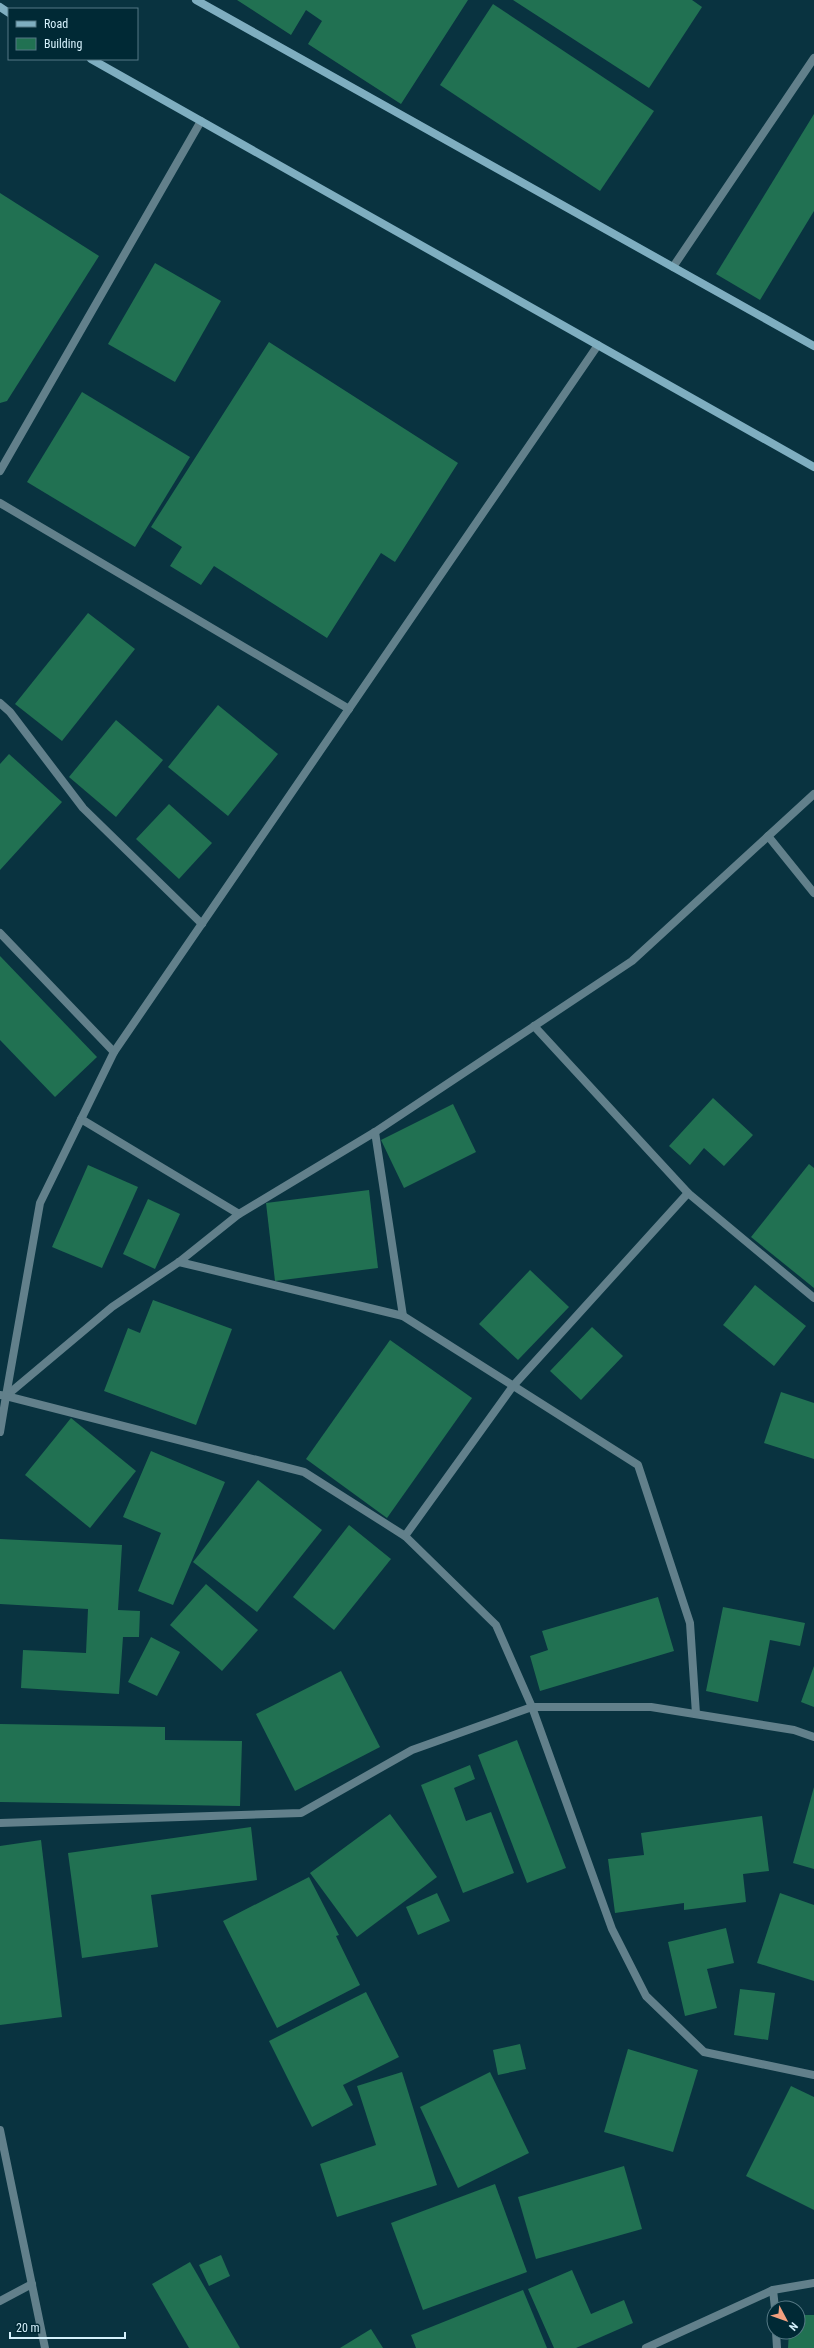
<svg xmlns="http://www.w3.org/2000/svg" width="814" height="2348" viewBox="0 0 814 2348" font-family="'Roboto Condensed',sans-serif">
  <style>
    .building { fill: #217152 }
    .lines { fill: none; stroke-linecap: round; stroke-linejoin: round }
    .street { stroke: #62808b; stroke-width: 8 }
    .secondary { stroke: #7faec0; stroke-width: 8 }
  </style>
  <rect width="100%" height="100%" fill="#093340"/>
  <g class="building">
    <path d="M237 0H468L401 104 308 44 322 21 306 10 291 35Z"/>
    <path d="M513 0H692L702 7 649 88Z"/>
    <path d="M493 4 654 111 600 191 440 85Z"/>
    <path d="M814 114V211L760 300 716 274Z"/>
    <path d="M0 193 99 256 7 401 0 403Z"/>
    <path d="M155 263 221 301 175 382 108 344Z"/>
    <path d="M269 342 458 463 395 562 381 553 327 638 214 566 201 585 170 566 182 547 151 527Z"/>
    <path d="M82 392 190 457 135 547 27 482Z"/>
    <path d="M88 613 135 649 62 741 15 704Z"/>
    <path d="M218 705 278 754 228 816 168 767Z"/>
    <path d="M116 720 163 760 116 817 69 777Z"/>
    <path d="M9 754 62 802 0 870V764Z"/>
    <path d="M169 804 212 843 179 879 136 839Z"/>
    <path d="M0 956 97 1057 55 1097 0 1040Z"/>
    <path d="M713 1098 753 1135 724 1166 704 1148 690 1165 669 1146Z"/>
    <path d="M453 1104 476 1152 404 1188 381 1140Z"/>
    <path d="M809 1164 814 1168V1288L751 1237Z"/>
    <path d="M88 1165 138 1187 102 1268 52 1247Z"/>
    <path d="M369 1190 378 1268 275 1281 266 1203Z"/>
    <path d="M148 1199 180 1214 155 1269 123 1254Z"/>
    <path d="M530 1270 569 1307 518 1360 479 1324Z"/>
    <path d="M755 1285 806 1326 774 1366 723 1325Z"/>
    <path d="M153 1300 232 1329 196 1425 104 1391 128 1328 140 1333Z"/>
    <path d="M592 1327 623 1356 581 1400 550 1371Z"/>
    <path d="M390 1340 472 1398 387 1518 306 1459Z"/>
    <path d="M781 1392 814 1403V1459L764 1443Z"/>
    <path d="M71 1418 136 1471 90 1528 25 1475Z"/>
    <path d="M151 1451 225 1482 173 1605 138 1591 161 1533 123 1517Z"/>
    <path d="M258 1480 322 1530 257 1612 193 1562Z"/>
    <path d="M349 1525 391 1559 334 1630 293 1597Z"/>
    <path d="M0 1539 122 1545 118 1610 140 1611 139 1637H123L119 1694 21 1688 23 1650 86 1653 88 1609 0 1604Z"/>
    <path d="M206 1584 258 1630 222 1671 170 1625Z"/>
    <path d="M658 1597 674 1651 540 1691 530 1656 548 1650 542 1631Z"/>
    <path d="M723 1607 805 1623 800 1646 770 1640 758 1702 706 1691Z"/>
    <path d="M151 1637 180 1652 157 1696 128 1682Z"/>
    <path d="M814 1666V1707L801 1702Z"/>
    <path d="M341 1671 380 1747 295 1791 256 1714Z"/>
    <path d="M0 1724 165 1727V1740L242 1741 240 1806 0 1802Z"/>
    <path d="M517 1740 566 1868 527 1883 478 1755Z"/>
    <path d="M470 1765 475 1779 454 1788 466 1821 491 1812 514 1873 463 1893 421 1785Z"/>
    <path d="M814 1787V1869L793 1863Z"/>
    <path d="M390 1814 437 1877 357 1937 310 1873Z"/>
    <path d="M762 1816 769 1871 743 1874 746 1902 684 1910V1903L615 1913 608 1859 644 1855 641 1833Z"/>
    <path d="M251 1827 257 1880 151 1895 158 1947 82 1958 68 1853Z"/>
    <path d="M41 1840 62 2017 0 2025V1846Z"/>
    <path d="M309 1877 339 1935 336 1936 360 1985 277 2028 223 1921Z"/>
    <path d="M437 1893 450 1921 418 1935 406 1907Z"/>
    <path d="M780 1893 814 1905V1981L757 1963Z"/>
    <path d="M726 1928 734 1963 707 1969 717 2008 685 2016 668 1942Z"/>
    <path d="M740 1989 775 1993 768 2040 734 2035Z"/>
    <path d="M366 1992 399 2057 343 2085 353 2105 312 2127 269 2041Z"/>
    <path d="M520 2044 526 2069 498 2075 493 2050Z"/>
    <path d="M628 2049 698 2070 673 2152 604 2132Z"/>
    <path d="M402 2072 437 2185 337 2217 320 2164 376 2145 357 2086Z"/>
    <path d="M490 2072 529 2153 458 2188 420 2107Z"/>
    <path d="M791 2086 814 2097V2210L746 2176Z"/>
    <path d="M624 2166 642 2229 536 2259 518 2197Z"/>
    <path d="M495 2184 527 2272 423 2310 391 2223Z"/>
    <path d="M221 2255 230 2276 209 2286 199 2265Z"/>
    <path d="M190 2262 240 2348H189L152 2284Z"/>
    <path d="M572 2270 591 2314 624 2300 633 2323 576 2348H554L528 2289Z"/>
    <path d="M523 2290 547 2348H416L411 2335Z"/>
    <path d="M798 2315H814V2348H788L789 2332H798Z"/>
    <path d="M371 2329 383 2348H340Z"/>
  </g>
  <g class="lines">
    <g class="street">
      <path d="M673 267 814 58"/>
      <path d="M0 471 201 121"/>
      <path d="M0 503 349 709"/>
      <path d="M0 703 10 712 83 808 202 924"/>
      <path d="M768 836 814 893"/>
      <path d="M0 933 114 1052"/>
      <path d="M534 1026 688 1193 814 1298"/>
      <path d="M81 1119 239 1214"/>
      <path d="M375 1132 403 1316"/>
      <path d="M179 1262 403 1316 638 1465 690 1623 696 1714"/>
      <path d="M0 1395 6 1396 40 1203 114 1052 598 345"/>
      <path d="M0 1432 6 1396 112 1307 179 1262 239 1214 375 1132 632 961 814 794"/>
      <path d="M405 1536 513 1386 688 1193"/>
      <path d="M814 1737 794 1730 651 1707H532L612 1929 646 1996 704 2052 814 2075"/>
      <path d="M0 1823 301 1813 412 1750 532 1707 496 1625 405 1536 304 1472 6 1396"/>
      <path d="M0 2130 45 2348"/>
      <path d="M773 2290 775 2308"/>
      <path d="M0 2301 32 2284"/>
      <path d="M776 2332 777 2348"/>
      <path d="M646 2348 773 2290 814 2283"/>
    </g>
    <g class="secondary">
      <path d="M196 0 814 346"/>
      <path d="M0 7 9 13"/>
      <path d="M91 59 814 467"/>
    </g>
  </g>
  <rect x="8" y="8" width="130" height="52" fill="#002935" stroke="#557985"/>
  <rect x="16" y="21" width="20" height="6" fill="#7faec0" stroke="#557985"/>
  <text x="44" y="28" font-size="12" fill="#d5f1fc">Road</text>
  <rect x="16" y="38" width="20" height="12" fill="#217152" stroke="#557985"/>
  <text x="44" y="48" font-size="12" fill="#d5f1fc">Building</text>
  <g transform="translate(786 2320) rotate(131)"><circle r="19" fill="#002935" stroke="#557985"/>
  <path d="M0-3L7 15L0 10L-7 15Z" fill="#f2a07f"/>
  <text y="-6" font-size="11" font-weight="bold" text-anchor="middle" fill="#d5f1fc">N</text>
  </g>
  <path d="M10 2332v6h115v-6" fill="none" stroke="#d5f1fc" stroke-width="2"/>
  <text x="16" y="2332" font-size="12" fill="#d5f1fc" stroke="#002935" stroke-width="3" paint-order="stroke">20 m</text>
</svg>
